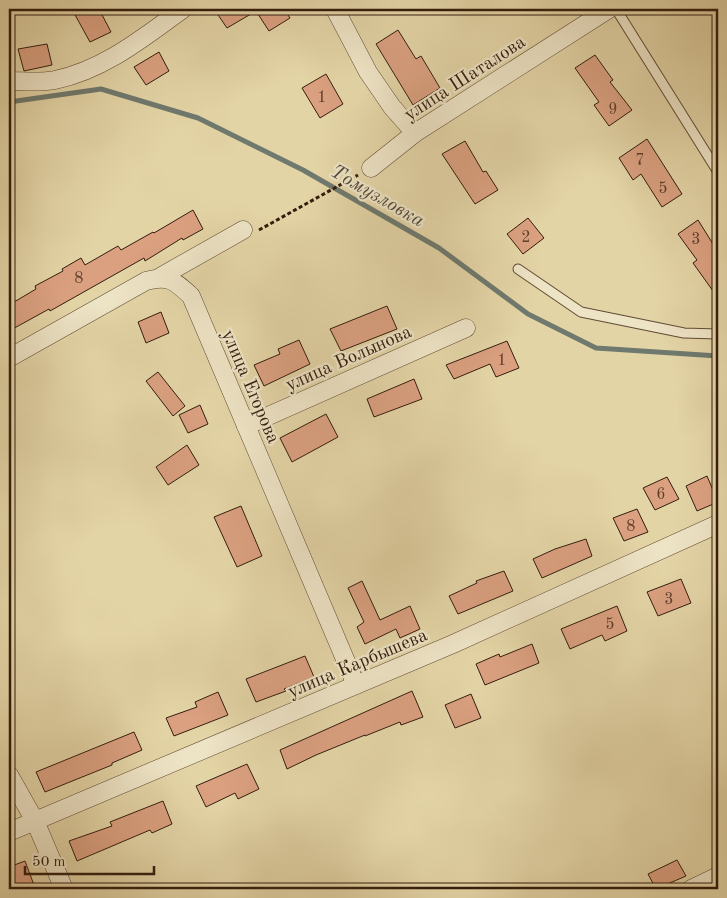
<svg xmlns="http://www.w3.org/2000/svg" width="727" height="898" viewBox="0 0 727 898" font-family="'Old Standard TT',serif">
  <style>
    .lines { fill: none; stroke-linecap: round; stroke-linejoin: round }
    .stream { stroke: #6f796e; stroke-width: 5 }
    .building { fill: #daa080; stroke: #341d0d }
    .service-casing { stroke: #604b33; stroke-width: 11 }
    .minor-casing { stroke: #604b33; stroke-width: 19 }
    .path { stroke: #341d0d; stroke-width: 3; stroke-dasharray: 4 2.5; stroke-linecap: butt }
    .service { stroke: #ede3c5; stroke-width: 9 }
    .minor { stroke: #ede3c5; stroke-width: 18 }
    .labels { text-anchor: middle; stroke-width: 4.5; stroke-linejoin: round; paint-order: stroke }
    .number-label { font-size: 16px; fill: #5e3e2a }
    .street-label { font-size: 19px; fill: #341d0d; stroke: #ede3c5 }
    .water-label { font-size: 20px; font-style: italic; fill: #524b3e; stroke: #ede3c5 }
  </style>
  <rect width="100%" height="100%" fill="#e3d4a6"/>
  <filter id="stains"><feTurbulence type="fractalNoise" baseFrequency=".004" numOctaves="4"/><feColorMatrix values="0 0 0 0 .2 0 0 0 0 .09 0 0 0 0 .02 0 0 0 .5 -.17"/></filter>
  <radialGradient id="worn" r=".72"><stop offset=".6" stop-color="#630" stop-opacity="0"/><stop offset="1" stop-color="#630" stop-opacity=".3"/></radialGradient>
  <g class="lines">
    <path class="stream" d="M9 102 101 89 198 118 303 170 439 248 528 314 596 348 718 356"/>
  </g>
  <g class="building">
    <path d="M82 9H99L111 32 90 42 74 13Z"/>
    <path d="M214 9H284L290 18 269 31 256 11 227 28Z"/>
    <path d="M398 30 416 59 421 56 440 88 413 105 376 44Z"/>
    <path d="M47 44 52 65 24 71 18 49Z"/>
    <path d="M159 52 169 71 146 85 134 67Z"/>
    <path d="M595 55 613 80 610 82 632 110 609 126 594 105 599 102 575 68Z"/>
    <path d="M326 74 343 104 320 118 302 88Z"/>
    <path d="M647 139 682 194 662 207 641 174 633 180 619 158Z"/>
    <path d="M465 141 483 172 486 171 498 190 475 204 442 154Z"/>
    <path d="M193 210 203 229 183 240 182 238 145 261 144 258 50 311 49 309 9 331V305L36 289 35 286 63 271 62 269 81 258 85 265 118 246 121 250 153 232 154 233Z"/>
    <path d="M528 218 544 238 523 254 507 234Z"/>
    <path d="M698 220 718 252V298L693 263 697 260 678 234Z"/>
    <path d="M387 306 397 329 341 351 330 329Z"/>
    <path d="M161 312 169 333 146 343 138 322Z"/>
    <path d="M299 340 310 364 264 386 254 365 280 354 278 349Z"/>
    <path d="M507 341 519 368 496 377 490 364 454 379 446 365Z"/>
    <path d="M158 372 185 406 173 416 146 381Z"/>
    <path d="M414 379 422 399 374 417 367 399Z"/>
    <path d="M200 405 208 424 188 433 179 415Z"/>
    <path d="M326 414 338 437 292 462 280 438Z"/>
    <path d="M187 445 199 465 168 485 156 467Z"/>
    <path d="M707 476 718 502 697 511 686 486Z"/>
    <path d="M667 477 679 499 655 510 643 488Z"/>
    <path d="M241 506 262 556 237 567 214 517Z"/>
    <path d="M637 509 648 532 624 541 613 518Z"/>
    <path d="M586 539 592 556 542 578 533 559 555 549Z"/>
    <path d="M504 571 513 591 458 614 449 596 477 583 476 581Z"/>
    <path d="M681 579 691 603 658 616 647 592Z"/>
    <path d="M362 581 380 620 410 606 420 629 400 638 396 629 365 644 357 627 364 622 348 588Z"/>
    <path d="M617 606 627 631 605 641 602 635 570 649 561 629Z"/>
    <path d="M532 644 539 663 485 685 476 664 499 654 500 657Z"/>
    <path d="M305 656 314 677 284 689 286 691 256 702 246 679Z"/>
    <path d="M412 691 423 717 401 725 400 722 365 736V735L316 755 287 769 280 750Z"/>
    <path d="M218 692 228 715 174 736 166 718 197 707 195 702Z"/>
    <path d="M471 694 481 718 455 728 445 705Z"/>
    <path d="M134 732 142 750 112 763V765L45 792 36 772Z"/>
    <path d="M247 764 259 789 238 799 235 793 206 807 196 786Z"/>
    <path d="M163 801 172 824 152 833 150 830 77 861 69 841 112 826 110 822Z"/>
    <path d="M677 860 686 876 656 889 648 874Z"/>
    <path d="M25 861 34 885 24 889H9V867Z"/>
  </g>
  <g class="lines">
    <g class="service-casing">
      <g id="service">
        <path d="M616 9 718 172"/>
        <path d="M518 269 581 312 684 333 718 334"/>
      </g>
    </g>
    <g class="minor-casing">
      <g id="minor">
        <path d="M335 9 368 72 392 107 415 133"/>
        <path d="M9 81C23 81 41 83 55 80 104 70 144 37 183 9"/>
        <path d="M371 168 415 133 609 9"/>
        <path d="M160 277 243 230"/>
        <path d="M9 358 146 281C169 275 175 281 191 296L356 685"/>
        <path d="M246 426 466 328"/>
        <path d="M9 775 35 821 64 889"/>
        <path d="M9 832 453 644 718 524"/>
        <path d="M691 889 718 876"/>
      </g>
    </g>
    <path class="path" d="M259 230 358 175"/>
    <use href="#service" class="service"/>
    <use href="#minor" class="minor"/>
  </g>
  <g class="labels">
    <g class="number-label">
      <text x="322" y="102">1</text>
      <text x="613" y="114">9</text>
      <text x="640" y="165">7</text>
      <text x="663" y="193">5</text>
      <text x="526" y="242">2</text>
      <text x="696" y="244">3</text>
      <text x="79" y="283">8</text>
      <text x="502" y="365">1</text>
      <text x="661" y="499">6</text>
      <text x="631" y="531">8</text>
      <text x="669" y="604">3</text>
      <text x="610" y="629">5</text>
    </g>
    <g class="street-label">
      <text transform="translate(464 77) rotate(-33)" y="7">улица Шаталова</text>
      <text transform="translate(348 357) rotate(-24)" y="7">улица Волынова</text>
      <text transform="translate(252 386) rotate(67)" y="7">улица Егорова</text>
      <text transform="translate(357 662) rotate(-23)" y="7">улица Карбышева</text>
    </g>
    <g class="water-label">
      <text transform="translate(378 195) rotate(30)" y="7">Томузловка</text>
    </g>
  </g>
  <rect width="727" height="898" fill="none" stroke="#e3d4a6" stroke-width="30"/>
  <rect x="10" y="10" width="707" height="878" fill="none" stroke="#341d0d" stroke-width="2.5"/>
  <rect x="15" y="15" width="697" height="868" fill="none" stroke="#341d0d"/>
  <path d="M25 866v8h129v-8" fill="none" stroke="#341d0d" stroke-width="2.5"/>
  <text x="32" y="866" font-size="15" fill="#341d0d" stroke="#ede3c5" stroke-width="4" paint-order="stroke">50 m</text>
  <rect width="100%" height="100%" filter="url(#stains)"/>
  <rect width="100%" height="100%" fill="url(#worn)"/>
</svg>
